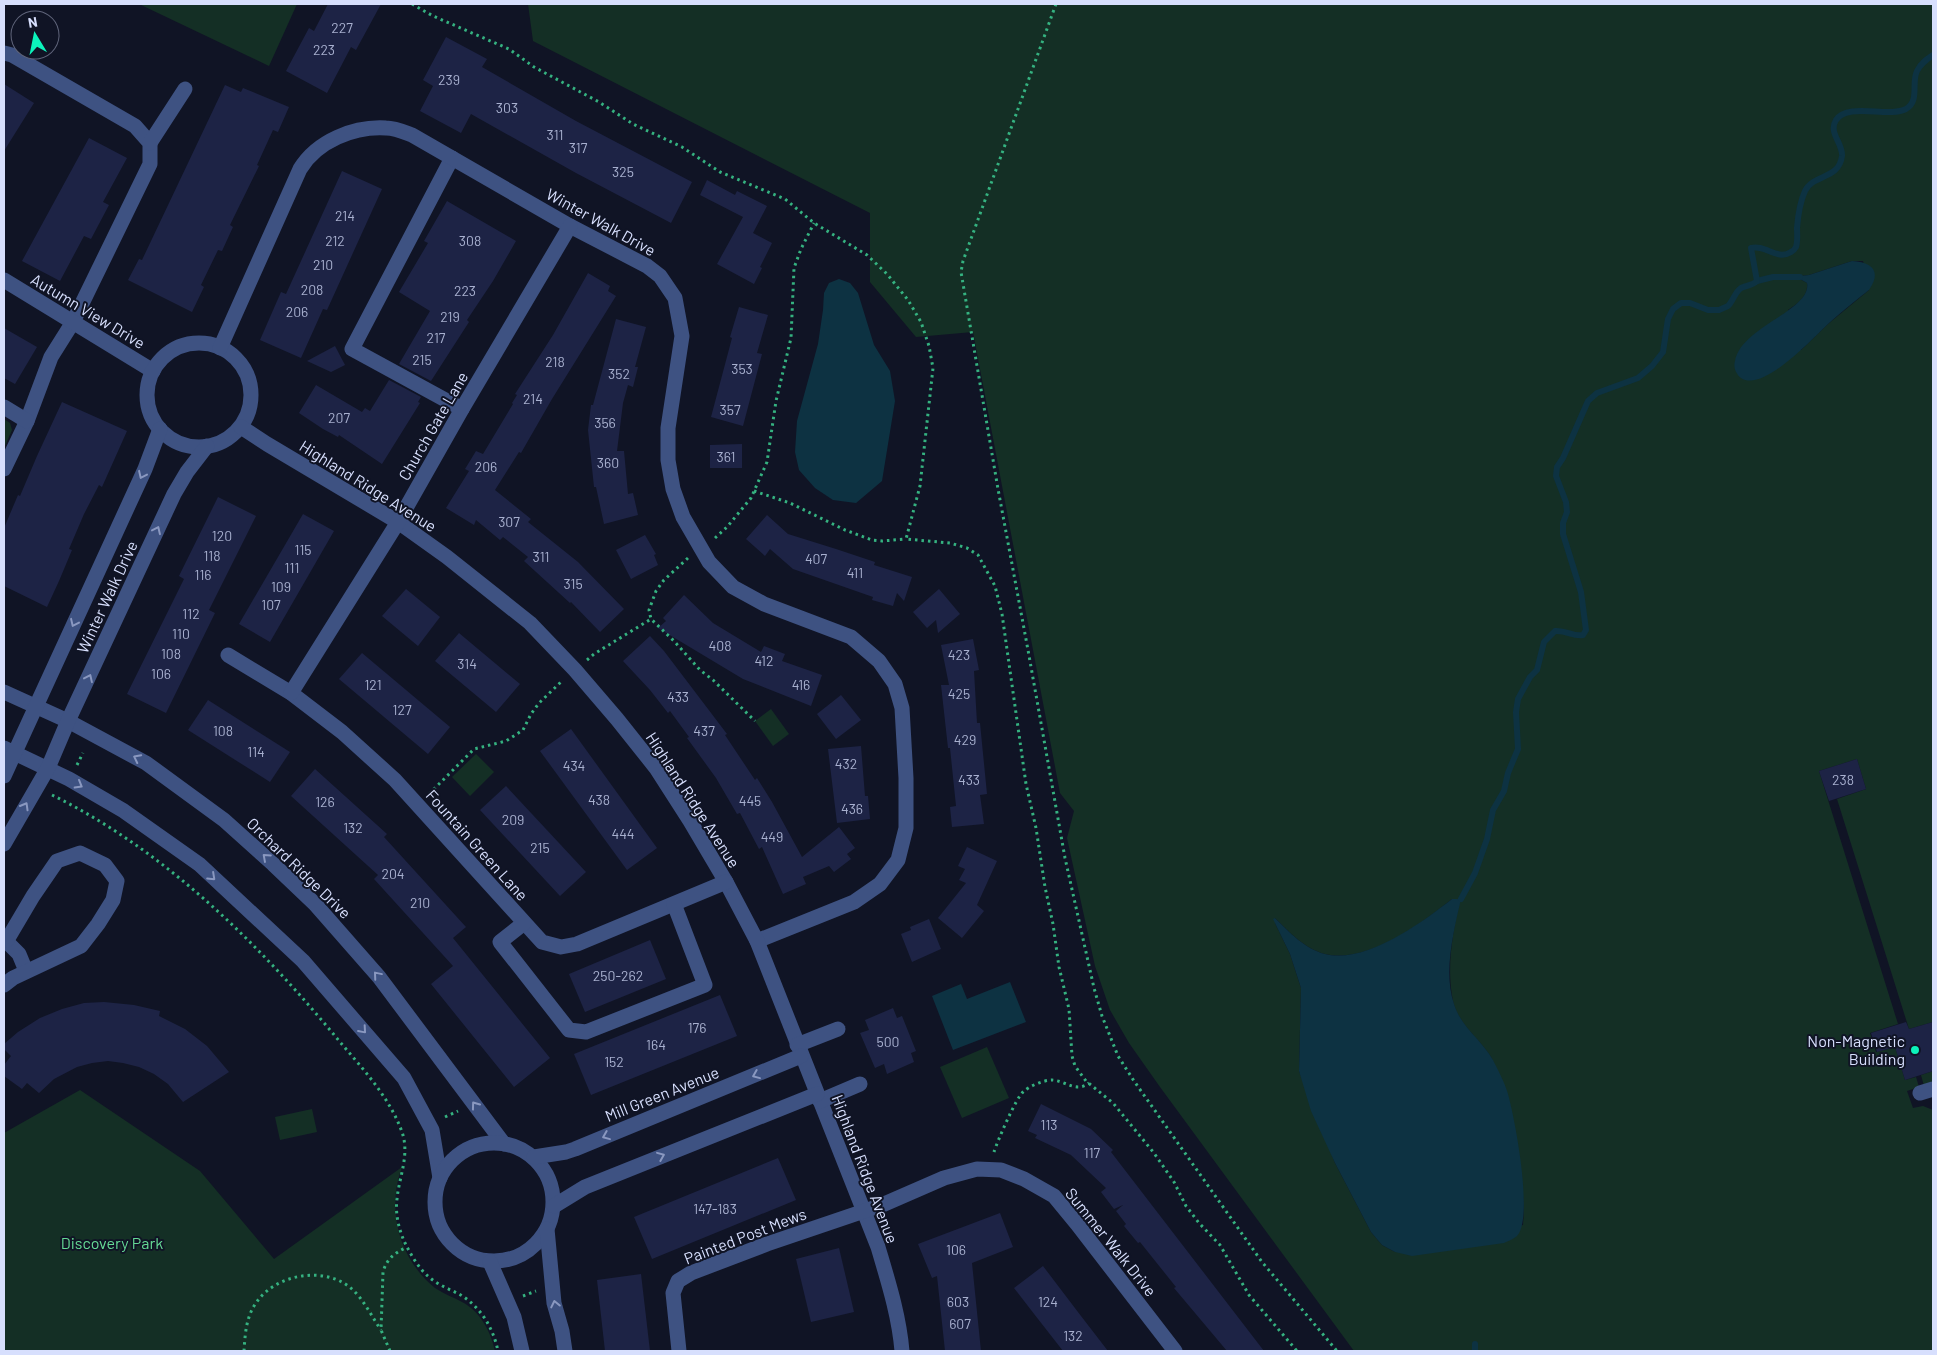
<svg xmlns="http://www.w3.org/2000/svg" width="1937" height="1355" viewBox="0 0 1937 1355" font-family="Barlow,sans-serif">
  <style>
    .green { fill: #142f25; fill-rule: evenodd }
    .water { fill: #0d3242 }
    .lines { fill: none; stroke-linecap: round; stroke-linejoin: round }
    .stream { stroke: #0d3242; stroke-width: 6 }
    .building { fill: #1d2345 }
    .path { stroke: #35b280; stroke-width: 3; stroke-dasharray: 2.5 4; stroke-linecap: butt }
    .minor { stroke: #3e5282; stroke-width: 15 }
    .oneway { stroke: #8a98c0 }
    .poi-dot { fill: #0cf3bb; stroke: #101425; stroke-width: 2 }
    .labels { text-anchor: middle; stroke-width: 4; stroke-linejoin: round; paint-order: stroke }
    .number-label { font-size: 14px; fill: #a8b0cf }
    .street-label { font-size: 16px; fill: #d7dffd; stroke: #101425 }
    .poi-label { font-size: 16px; fill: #d7dffd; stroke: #101425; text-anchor: end }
    .park-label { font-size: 16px; fill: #65da95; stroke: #101425 }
  </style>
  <rect width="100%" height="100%" fill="#101425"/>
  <g class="green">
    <path d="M139 4H297L269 66Z"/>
    <path d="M528 4H1933V1022L1909 1029 1837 799 1866 789 1857 759 1819 771 1898 1024 1870 1033 1876 1052 1895 1047 1905 1080 1916 1077 1919 1087 1907 1091 1913 1108 1923 1106 1933 1110V1351H1354L1160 1087 1129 1043 1110 1010 1095 966 1067 838 1074 811 1060 793 973 332 916 337 870 282V213L533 41ZM1852 261H1863L1869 290 1828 324 1801 350 1788 310C1797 304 1809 296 1807 283L1800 279V276L1809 275ZM1452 899H1460C1453 932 1446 967 1453 1001 1458 1024 1479 1038 1491 1057 1497 1067 1498 1083 1501 1094 1512 1137 1527 1179 1523 1225L1395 1252 1382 1245 1371 1232 1335 1163 1299 1071 1301 988 1290 954 1275 923V918C1289 932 1305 949 1325 954 1367 964 1421 924 1452 899Z"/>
    <path d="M4 419 10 423 12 430 4 448Z"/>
    <path d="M771 709 789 734 773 746 755 721Z"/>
    <path d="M476 754 494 772 470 796 452 777Z"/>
    <path d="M987 1047 1009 1098 962 1118 940 1067Z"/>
    <path d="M1933 1071V1083L1924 1086 1921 1075Z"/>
    <path d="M80 1090 200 1171 274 1259 402 1167C386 1210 399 1259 435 1288 444 1294 453 1297 462 1302 480 1311 491 1332 495 1351H4V1133Z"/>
    <path d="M312 1109 317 1132 280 1140 275 1117Z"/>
  </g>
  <g class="water">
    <path d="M1852 261C1872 262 1882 271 1869 290 1855 301 1841 312 1828 324 1813 338 1763 393 1741 378 1736 374 1733 367 1735 361 1741 327 1812 310 1807 283L1800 279V276L1809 275Z"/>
    <path d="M839 279 850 283 858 293 874 345 890 371 895 401 882 481 856 503 833 500 815 488 799 470 795 452 797 421 818 344 823 310 824 293 829 283Z"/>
    <path d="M1452 899H1461C1454 930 1443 972 1454 1004 1461 1027 1481 1039 1493 1060 1498 1070 1505 1083 1508 1094 1515 1119 1534 1218 1517 1236 1514 1239 1508 1241 1504 1243L1412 1256 1395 1252 1382 1245 1371 1232 1335 1163 1311 1111 1299 1071 1301 988 1290 954 1273 919 1275 918C1289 932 1305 949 1325 954 1366 964 1421 923 1452 899Z"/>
    <path d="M1010 982 1026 1022 953 1050 932 996 961 984 967 999Z"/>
  </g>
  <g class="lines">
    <g class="stream">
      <path d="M1757 281 1773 277H1800"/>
      <path d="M1461 899 1475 873 1487 839 1493 810 1504 791 1508 773 1518 749 1516 712 1518 699 1530 677 1537 670 1544 642 1555 631C1567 630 1573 637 1583 635L1586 630 1581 592 1563 534V523L1567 512 1566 502 1556 476 1557 467 1563 458 1588 401 1597 393 1638 378 1652 366 1663 352 1668 319 1673 309 1681 303H1690L1708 310H1719L1728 306C1733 301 1735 292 1741 288 1747 285 1752 286 1757 281L1751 248C1765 244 1777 261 1791 252 1793 251 1795 249 1796 247 1798 241 1797 233 1797 228 1798 215 1800 202 1805 191 1813 174 1839 180 1842 156 1843 143 1828 133 1836 120 1848 102 1888 118 1906 109 1920 101 1911 83 1917 71 1921 63 1927 59 1933 55"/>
      <path d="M1475 1344V1351"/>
    </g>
  </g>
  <g class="building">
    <path d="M328 4H381L356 50 351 47 327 93 286 71 309 28 314 31Z"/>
    <path d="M446 37 487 59 482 67 576 121 692 182 671 223 576 173 471 114 461 133 420 111 433 86 423 80Z"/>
    <path d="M4 84 34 103 4 151Z"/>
    <path d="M225 85 241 92 243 88 289 107 278 132 273 130 257 165 259 166 230 225 233 227 222 251 218 250 201 285 204 287 192 312 128 280 139 259 142 260Z"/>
    <path d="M89 138 127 158 103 202 109 205 91 239 84 236 60 281 22 261Z"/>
    <path d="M342 171 382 189 327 310 323 309 301 358 260 340 281 292 286 294Z"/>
    <path d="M707 180 735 195 737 191 767 206 753 233 772 243 760 267 762 268 754 284 717 264 743 217 700 195Z"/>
    <path d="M447 201 516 241 493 281 467 320 469 322 431 381 399 364 430 311 399 292 428 243 424 241Z"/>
    <path d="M588 273 610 286 608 291 616 296 552 399 521 453 519 452 495 490 531 519 528 522 578 562 624 609 600 632 571 602 570 603 524 561 528 557 503 537 500 540 476 520 474 525 446 508 469 471 465 469 476 451 483 454 513 404 512 403 517 395 515 394 553 335Z"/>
    <path d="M739 307 768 315 757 353 762 354 743 426 711 417 732 338 730 337Z"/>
    <path d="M616 319 646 327 635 367H638L633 387 628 385 623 403 617 451H624L628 494 633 493 638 515 604 524 596 487H594L588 430 591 405H593Z"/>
    <path d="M4 328 37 347 15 384 4 378Z"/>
    <path d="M335 346 345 365 331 372 307 361Z"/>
    <path d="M389 380 421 397 418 402 420 403 382 464 339 435 338 437 323 429 299 413 316 385 362 412 365 408 370 411Z"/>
    <path d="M62 402 127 431 102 487 99 485 84 514 69 549 72 550 59 581 47 607 4 586V528L18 495 20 496 37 456Z"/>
    <path d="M742 444V468H710V445Z"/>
    <path d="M218 497 256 516 209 610 215 613 166 713 127 694 184 579 179 576Z"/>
    <path d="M303 514 334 531 270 642 239 624Z"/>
    <path d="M767 515 788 534 836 549 875 562 874 565 912 577 904 601 897 593 893 606 872 600 873 597 793 569 770 549 765 556 746 539Z"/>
    <path d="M645 535 656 554 654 555 658 565 631 579 616 550Z"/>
    <path d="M406 589 440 617 418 646 382 616Z"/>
    <path d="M939 589 960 614 938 633 936 620 927 628 913 612Z"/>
    <path d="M684 595 713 623 761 652 764 646 785 654 782 661 822 675 811 706 743 679 658 628 666 621 663 618Z"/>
    <path d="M459 633 520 684 496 712 435 661Z"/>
    <path d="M650 636 664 651 727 734 725 735 755 780 757 778 772 802 802 857 839 827 855 848 847 854 851 859 834 872 829 866 803 877 806 884 783 894 762 847 759 849 740 813 737 814 716 778 687 738 689 737 670 711 668 713 650 690 623 661Z"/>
    <path d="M973 639 979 670 974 671 977 723H980L987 794 980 795 984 824 952 827 950 807 956 806 950 748H948L941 685H949L941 645Z"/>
    <path d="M362 653 450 727 428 754 339 679Z"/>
    <path d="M841 695 861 720 836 739 817 714Z"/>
    <path d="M208 700 290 752 270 782 188 730Z"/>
    <path d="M571 729 657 848 627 870 540 751Z"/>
    <path d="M861 746 865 796H868L870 819 837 823 828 749Z"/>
    <path d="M1857 759 1866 789 1829 801 1819 771Z"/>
    <path d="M315 769 387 834 384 837 466 927 453 938 550 1058 514 1087 431 984 453 966 374 879 378 875 291 796Z"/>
    <path d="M506 786 586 872 560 896 480 810Z"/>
    <path d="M967 847 997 861 977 905 984 911 962 938 938 918 966 883 959 880 965 869 958 866Z"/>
    <path d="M929 919 941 949 912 962 901 934 911 930 910 927Z"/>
    <path d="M650 940 666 979 585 1012 569 974Z"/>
    <path d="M720 995 737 1036 591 1095 574 1054Z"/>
    <path d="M104 1002 134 1005 160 1011 159 1016 185 1029 207 1046 229 1072 183 1102 168 1084 154 1074 139 1067 123 1063 108 1061 92 1063 77 1067 54 1079 39 1093 27 1083 22 1089 4 1076V1065L11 1056 4 1049V1044L18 1032 40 1018 62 1009 84 1003Z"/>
    <path d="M893 1008 897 1018 902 1016 916 1051 911 1053 914 1062 887 1074 884 1064 875 1068 860 1033 869 1030 865 1020Z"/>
    <path d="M1906 1022 1909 1029 1933 1022V1071L1905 1080 1895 1047 1877 1052 1871 1033Z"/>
    <path d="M1041 1104 1091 1129 1113 1150 1111 1152 1264 1351H1227L1174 1288 1176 1287 1140 1242 1138 1243 1124 1226 1126 1224 1116 1211 1123 1205 1114 1209 1101 1192 1106 1188 1071 1155 1035 1138 1037 1135 1028 1131Z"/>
    <path d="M778 1158 796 1200 652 1259 634 1217Z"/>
    <path d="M1000 1213 1013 1247 972 1263 981 1351H945L937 1276 932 1278 918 1244Z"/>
    <path d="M839 1248 854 1312 811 1322 796 1259Z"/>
    <path d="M1043 1266 1081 1316 1108 1351H1063L1031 1310 1014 1288Z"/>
    <path d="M641 1274 650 1351H605L597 1280Z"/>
  </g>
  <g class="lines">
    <g class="path">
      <path d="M412 4 433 16 509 49 534 67 599 102 633 124 682 147 720 172 785 199 814 223 867 255 887 274 908 300 921 322 929 346 933 368 920 486 906 539 950 543 967 548 978 555 995 586 1002 614 1026 784 1036 828 1045 887 1053 924 1059 967 1069 1009 1072 1056 1075 1066 1086 1081 1113 1103 1154 1153 1174 1182 1186 1206 1199 1223 1220 1245 1249 1295 1297 1351"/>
      <path d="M1056 4 963 261 961 272 998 489 1028 650 1065 858 1094 988 1102 1016 1118 1056 1134 1081 1262 1262 1337 1351"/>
      <path d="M754 491 790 503 845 530 872 540 882 541 906 539"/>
      <path d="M715 538 727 527 751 498 767 462 776 401 791 338 794 268 801 249 814 223"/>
      <path d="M688 558 664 580 656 591 649 610 651 619 674 641 700 670 713 680 755 721"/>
      <path d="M587 660 594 654 651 619"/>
      <path d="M77 765 83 753"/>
      <path d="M429 794 474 749 506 741 523 730 531 714 539 703 563 680"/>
      <path d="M52 795C166 851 260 945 340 1042 363 1069 390 1098 402 1132 410 1155 399 1177 397 1199 395 1214 399 1230 405 1243 411 1255 419 1269 429 1277 438 1285 449 1289 459 1294 480 1306 493 1327 498 1351"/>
      <path d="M445 1117 458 1111"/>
      <path d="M994 1152C997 1142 1016 1098 1023 1092 1029 1086 1044 1080 1052 1080 1066 1081 1076 1093 1089 1083"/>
      <path d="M523 1296 536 1291"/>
      <path d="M244 1351C245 1335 246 1317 256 1303 275 1274 325 1265 352 1289 364 1300 372 1317 381 1330"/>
      <path d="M390 1351 381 1330 383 1272C387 1258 395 1253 407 1247"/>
    </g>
    <g class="minor">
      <path d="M4 53 12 55 135 126 150 143V164L73 322 51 357 27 421 4 469"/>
      <path d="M150 143 185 89"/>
      <path d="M452 158 352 349 462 409"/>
      <path d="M4 280 153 371"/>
      <circle cx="199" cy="395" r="52"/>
      <path d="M220 348 300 169C317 141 354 126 386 128 395 128 404 132 412 135L570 226 647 266 660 276 675 298 682 336 668 428V460L673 489 683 517 709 562 733 587 764 604 851 637 879 661 895 684 902 708 906 778V828L898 860 880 884 854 902 757 941"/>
      <path d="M4 407 27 421"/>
      <path d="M241 427 267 444 398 522 447 557 530 623 575 670 617 719 656 768 690 821 726 882 757 941 878 1247C888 1281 899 1315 902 1351"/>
      <path d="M228 655 291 693 342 732 395 780 542 942 561 947 577 944 726 882"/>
      <path d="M4 692 68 721 146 763 224 820 273 864 315 904 379 977 504 1144"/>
      <path d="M291 693 398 522 462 409 570 226"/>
      <path d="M4 748 69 779 124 811 199 864 303 961 404 1078 432 1130 440 1178"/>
      <path d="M4 776 145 469 160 429"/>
      <path d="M4 844 48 768 68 721 174 494 187 472 207 446"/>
      <path d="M524 923 500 942 569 1030 586 1032 705 985 674 904"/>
      <path d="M4 939 19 954 26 971"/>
      <path d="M4 985 13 978 81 946 98 924 113 900 117 881 105 865 80 853 57 861 33 896 7 940"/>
      <path d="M797 1045 838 1029"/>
      <path d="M1920 1093 1933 1089"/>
      <path d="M820 1101 860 1084"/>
      <circle cx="494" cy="1202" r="59"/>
      <path d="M534 1157 566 1152 575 1149 801 1056"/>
      <path d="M554 1206 585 1187 817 1094"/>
      <path d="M547 1229 554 1303 562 1331 565 1351"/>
      <path d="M490 1262 514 1317 522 1351"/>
      <path d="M679 1351 673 1293 678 1281 691 1273 767 1244 882 1205 944 1178 977 1169 1001 1170 1024 1179 1054 1196 1077 1224 1175 1351"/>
    </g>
  </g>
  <defs><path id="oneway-chevron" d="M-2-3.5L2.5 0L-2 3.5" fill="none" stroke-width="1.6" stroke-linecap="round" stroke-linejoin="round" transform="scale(1.25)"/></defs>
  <g class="oneway">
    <use href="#oneway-chevron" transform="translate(142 475) rotate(115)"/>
    <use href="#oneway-chevron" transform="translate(157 530) rotate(-65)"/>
    <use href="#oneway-chevron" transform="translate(74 623) rotate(115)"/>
    <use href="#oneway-chevron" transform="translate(89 678) rotate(-65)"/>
    <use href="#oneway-chevron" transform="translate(137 758) rotate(-153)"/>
    <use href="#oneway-chevron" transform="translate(79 785) rotate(30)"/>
    <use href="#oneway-chevron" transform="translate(25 806) rotate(-60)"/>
    <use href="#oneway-chevron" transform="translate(266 857) rotate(-138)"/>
    <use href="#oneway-chevron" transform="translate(212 877) rotate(43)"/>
    <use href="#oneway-chevron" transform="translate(377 975) rotate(-130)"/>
    <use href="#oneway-chevron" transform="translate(363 1030) rotate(49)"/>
    <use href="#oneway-chevron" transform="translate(756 1075) rotate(158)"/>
    <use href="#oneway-chevron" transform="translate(475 1105) rotate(-126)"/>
    <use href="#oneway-chevron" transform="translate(606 1136) rotate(158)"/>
    <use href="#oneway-chevron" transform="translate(661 1156) rotate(-22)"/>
    <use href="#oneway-chevron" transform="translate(555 1304) rotate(-102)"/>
  </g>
  <circle class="poi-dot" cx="1915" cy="1050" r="5"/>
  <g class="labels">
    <g class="number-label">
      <text x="342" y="33">227</text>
      <text x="324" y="55">223</text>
      <text x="449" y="85">239</text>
      <text x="507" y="113">303</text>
      <text x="555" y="140">311</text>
      <text x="578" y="153">317</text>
      <text x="623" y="177">325</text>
      <text x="345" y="221">214</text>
      <text x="335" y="246">212</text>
      <text x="470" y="246">308</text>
      <text x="323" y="270">210</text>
      <text x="312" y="295">208</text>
      <text x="465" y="296">223</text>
      <text x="297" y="317">206</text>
      <text x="450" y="322">219</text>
      <text x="436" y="343">217</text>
      <text x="422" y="365">215</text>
      <text x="555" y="367">218</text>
      <text x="742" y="374">353</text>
      <text x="619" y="379">352</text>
      <text x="533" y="404">214</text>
      <text x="730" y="415">357</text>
      <text x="339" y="423">207</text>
      <text x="605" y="428">356</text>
      <text x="726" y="462">361</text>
      <text x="608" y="468">360</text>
      <text x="486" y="472">206</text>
      <text x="509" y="527">307</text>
      <text x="222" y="541">120</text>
      <text x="303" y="555">115</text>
      <text x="212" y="561">118</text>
      <text x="541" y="562">311</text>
      <text x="816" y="564">407</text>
      <text x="292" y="573">111</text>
      <text x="855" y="578">411</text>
      <text x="203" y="580">116</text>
      <text x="573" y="589">315</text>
      <text x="281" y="592">109</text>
      <text x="271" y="610">107</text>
      <text x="191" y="619">112</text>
      <text x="181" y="639">110</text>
      <text x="720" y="651">408</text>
      <text x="171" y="659">108</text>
      <text x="959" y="660">423</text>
      <text x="764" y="666">412</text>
      <text x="467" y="669">314</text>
      <text x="161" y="679">106</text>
      <text x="373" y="690">121</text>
      <text x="801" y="690">416</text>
      <text x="959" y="699">425</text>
      <text x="678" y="702">433</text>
      <text x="402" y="715">127</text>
      <text x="223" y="736">108</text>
      <text x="704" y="736">437</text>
      <text x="965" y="745">429</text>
      <text x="256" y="757">114</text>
      <text x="846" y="769">432</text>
      <text x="574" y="771">434</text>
      <text x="969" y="785">433</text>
      <text x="1843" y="785">238</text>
      <text x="599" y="805">438</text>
      <text x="750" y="806">445</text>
      <text x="325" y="807">126</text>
      <text x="852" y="814">436</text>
      <text x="513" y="825">209</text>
      <text x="353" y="833">132</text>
      <text x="623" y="839">444</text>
      <text x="772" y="842">449</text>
      <text x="540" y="853">215</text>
      <text x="393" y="879">204</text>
      <text x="420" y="908">210</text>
      <text x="618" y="981">250-262</text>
      <text x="697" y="1033">176</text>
      <text x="888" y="1047">500</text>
      <text x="656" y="1050">164</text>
      <text x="614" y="1067">152</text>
      <text x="1049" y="1130">113</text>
      <text x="1092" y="1158">117</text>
      <text x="715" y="1214">147-183</text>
      <text x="956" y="1255">106</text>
      <text x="958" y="1307">603</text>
      <text x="1048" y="1307">124</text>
      <text x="960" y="1329">607</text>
      <text x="1073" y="1341">132</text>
    </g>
    <g class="street-label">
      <text transform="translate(601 222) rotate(29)" y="6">Winter Walk Drive</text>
      <text transform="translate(88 311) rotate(31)" y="6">Autumn View Drive</text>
      <text transform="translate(433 426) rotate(-60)" y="6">Church Gate Lane</text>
      <text transform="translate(368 486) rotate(32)" y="6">Highland Ridge Avenue</text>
      <text transform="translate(107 597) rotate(-65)" y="6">Winter Walk Drive</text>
      <text transform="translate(693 800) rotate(57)" y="6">Highland Ridge Avenue</text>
      <text transform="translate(477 845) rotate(48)" y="6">Fountain Green Lane</text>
      <text transform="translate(299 868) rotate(44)" y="6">Orchard Ridge Drive</text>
      <text transform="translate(662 1094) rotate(-22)" y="6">Mill Green Avenue</text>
      <text transform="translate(865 1169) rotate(69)" y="6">Highland Ridge Avenue</text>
      <text transform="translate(745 1236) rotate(-21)" y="6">Painted Post Mews</text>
      <text transform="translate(1111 1242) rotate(51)" y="6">Summer Walk Drive</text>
    </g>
    <g class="poi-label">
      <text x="1905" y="1047">Non-Magnetic<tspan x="1905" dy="18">Building</tspan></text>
    </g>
    <g class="park-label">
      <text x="112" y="1249">Discovery Park</text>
    </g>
  </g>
  <rect width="1937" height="1355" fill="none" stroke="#d7dffd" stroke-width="10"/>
  <g transform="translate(35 35) rotate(350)"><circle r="24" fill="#101425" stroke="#60657b"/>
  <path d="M0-4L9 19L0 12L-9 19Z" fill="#0cf3bb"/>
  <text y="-8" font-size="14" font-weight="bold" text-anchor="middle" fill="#d7dffd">N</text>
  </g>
</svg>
